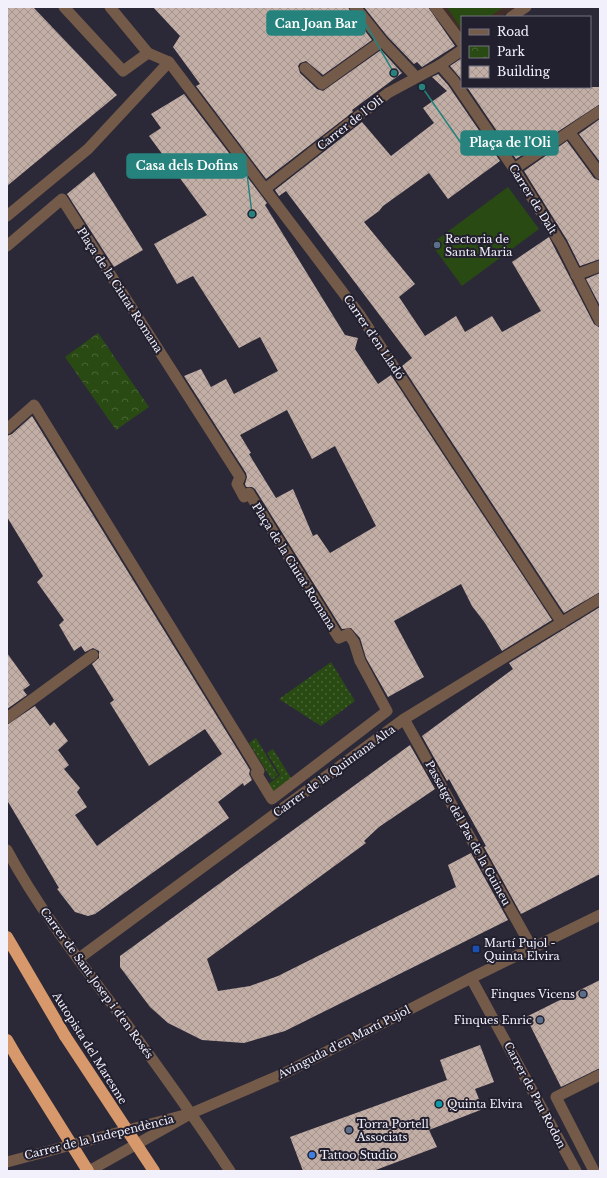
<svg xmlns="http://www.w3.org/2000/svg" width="607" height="1178" viewBox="0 0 607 1178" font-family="'Libre Baskerville',serif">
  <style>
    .education { fill: #412e28 }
    .park { fill: url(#park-crowns) }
    .garden { fill: url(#garden-dots) }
    .pitch { fill: #2a4a13 }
    .building { fill: url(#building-cross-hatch); fill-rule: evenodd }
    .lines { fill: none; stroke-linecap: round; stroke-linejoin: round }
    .service { stroke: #745a49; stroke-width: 11 }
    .pedestrian { stroke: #745a49; stroke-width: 11 }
    .minor { stroke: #745a49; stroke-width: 11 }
    .tertiary { stroke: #745a49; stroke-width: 11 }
    .motorway { stroke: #d7986c; stroke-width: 12 }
    .motorway-bridge { stroke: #d7986c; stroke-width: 12 }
    .service-dot { fill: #5c6f8a; stroke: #221f2e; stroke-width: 1.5 }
    .transit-dot { fill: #1a4fb4; stroke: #221f2e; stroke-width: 1.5 }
    .culture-dot { fill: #0f9aa8; stroke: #221f2e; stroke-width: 1.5 }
    .shop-dot { fill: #3f7fe0; stroke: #221f2e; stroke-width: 1.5 }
    .labels { text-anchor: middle; stroke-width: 4; stroke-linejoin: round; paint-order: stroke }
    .street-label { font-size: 11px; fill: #f2f1fb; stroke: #221f2e }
    .poi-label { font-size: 11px; fill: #f2f1fb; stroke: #221f2e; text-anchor: start }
    .leader { fill: none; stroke: #26827c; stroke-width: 1.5 }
    .callout-dot { fill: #26827c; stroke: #221f2e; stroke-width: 1.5 }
    .callout { fill: #26827c; stroke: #26827c; stroke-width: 1.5 }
    .callout-label { font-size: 12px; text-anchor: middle; font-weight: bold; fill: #fff }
  </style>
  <defs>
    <pattern id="park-crowns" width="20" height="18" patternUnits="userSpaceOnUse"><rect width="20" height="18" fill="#2a4a13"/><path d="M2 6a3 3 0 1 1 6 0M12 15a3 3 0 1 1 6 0" fill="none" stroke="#496536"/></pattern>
    <pattern id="garden-dots" width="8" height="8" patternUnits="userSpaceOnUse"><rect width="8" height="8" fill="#2a4a13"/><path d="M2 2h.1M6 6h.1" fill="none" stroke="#496536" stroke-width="1.8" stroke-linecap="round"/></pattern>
    <pattern id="building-cross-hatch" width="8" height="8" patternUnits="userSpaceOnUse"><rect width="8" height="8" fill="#c3aea6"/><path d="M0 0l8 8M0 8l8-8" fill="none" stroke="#a4948f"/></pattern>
  </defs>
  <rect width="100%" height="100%" fill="#2b2938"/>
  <path class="education" d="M441 7H516L500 17H462V36Z"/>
  <path class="park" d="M98 333 149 407 116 430 65 357Z"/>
  <g class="garden">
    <path d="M331 662 355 701 321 726 279 699Z"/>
    <path d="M256 738 278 775 272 780 249 743Z"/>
    <path d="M273 749 291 778 269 795 265 787 280 775 267 753Z"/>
  </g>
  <g class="pitch">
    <path d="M447 7H504L489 17H462V30Z"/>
    <path d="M508 187 539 229 462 286 431 244Z"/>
  </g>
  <g class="building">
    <path d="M7 7H33L117 95 7 186Z"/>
    <path d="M153 7H348L350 11 372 40 323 75 306 61 300 63 298 66 300 73 317 89 323 91 381 50 402 73 352 110 353 112 266 179 196 86 200 84 173 47 180 36Z"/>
    <path d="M364 7H428L455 46 422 67 417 62 414 64 387 36Z"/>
    <path d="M462 58V80L450 66Z"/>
    <path d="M438 74 448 85 500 161 448 199 429 173 383 206 379 211 364 222 415 284 399 297 425 336 456 316 465 332 492 316 502 332 541 311 512 262 549 237 594 324 600 328V592L564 613 402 366 412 358 286 191 279 196 275 190 362 122 391 156 434 123 423 108 447 91 432 77Z"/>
    <path d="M467 87H600V104L516 159Z"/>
    <path d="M184 94 267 203 265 205 345 335 358 338 355 349 378 384 391 375 552 620 502 651 485 623 472 606 461 584 394 621 424 677 388 697 366 658 360 638 351 628 342 629 255 489 252 487H246L245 484 247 477 246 473 184 376 201 369 211 387 226 379 234 394 278 371 260 337 239 348 193 276 177 284 154 244 207 215 149 136 161 128 151 114ZM287 410 312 459 335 446 376 526 330 553 317 534 313 536 293 489 276 498 249 454 251 453 240 435Z"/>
    <path d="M600 119V162L579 134Z"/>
    <path d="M567 141 594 178 600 181V259L580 266 567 240 524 171Z"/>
    <path d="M94 172 143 250 114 267 67 194Z"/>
    <path d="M600 273V306L586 279Z"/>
    <path d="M32 416 250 770 249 774 252 780 244 786 243 783 218 802 229 818 95 914 88 916 75 912 57 889 59 888 7 800V725L35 706 50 726 54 722 68 741 58 750 69 765 64 769 80 788 77 792 87 807 75 815 97 846 222 754 205 729 149 766 110 703 114 700 92 664 99 658V651L93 648 85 652 81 646 74 651 59 625 64 620 37 582 43 576 7 517V436L12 434Z"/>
    <path d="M600 607V874L521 914 484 847 486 846 449 779 447 781 422 736 513 669 509 663Z"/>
    <path d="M7 653 30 685 23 690 27 695 7 709Z"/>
    <path d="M410 745 435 789 379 827 364 841 366 843 207 959 218 991 250 986 278 976 456 887 448 865 471 853 508 920 285 1031 244 1043 202 1040 168 1023 150 1007 120 967V956Z"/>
    <path d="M600 980V1068L561 1087 526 1017Z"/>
    <path d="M480 1045 494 1082 475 1089 483 1109 429 1130 437 1147 373 1171H303L290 1137 447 1080 440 1060Z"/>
  </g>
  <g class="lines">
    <path class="service" d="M64 7 123 71 148 53"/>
    <g class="pedestrian">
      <path d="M435 7 462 43"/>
      <path d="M511 17 526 7"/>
      <path d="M440 65 454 81 514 169 561 244 600 321"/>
      <path d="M305 68 322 84 382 41"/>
      <path d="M570 133 600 174"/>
      <path d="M514 169 600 111"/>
      <path d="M265 189 388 93 440 65 462 50"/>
      <path d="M7 246 62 199 240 477 237 484 244 497 249 493 339 638 348 634 354 642 360 661 387 711 272 799 256 773 259 771 34 405 7 429"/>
      <path d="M576 275 600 266"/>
      <path d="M594 1171 556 1097 600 1075"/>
    </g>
    <g class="minor">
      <path d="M110 7 148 53 169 62 360 315 562 623"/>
      <path d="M355 7 382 41 416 77"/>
      <path d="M7 216 88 149 169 62"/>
      <path d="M7 718 93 655"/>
      <path d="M404 719 532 948"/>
      <path d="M78 959 404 719 600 599"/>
      <path d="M471 978 576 1171"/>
      <path d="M89 1171 192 1113 285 1073 471 978 600 915"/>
    </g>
    <g class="tertiary">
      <path d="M7 850C36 904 74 954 111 1003 152 1058 192 1114 230 1171"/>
      <path d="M7 1162 192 1113"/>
    </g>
    <g class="motorway">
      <path d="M7 937 65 1036"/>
      <path d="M7 1040 18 1059"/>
    </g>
    <g class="motorway-bridge">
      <path d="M65 1036 154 1171"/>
      <path d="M18 1059 88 1171"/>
    </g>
  </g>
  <g class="service-dot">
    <circle cx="437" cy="245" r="4"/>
    <circle cx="583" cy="994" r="4"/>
    <circle cx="540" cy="1020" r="4"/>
    <circle cx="349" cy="1130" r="4"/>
  </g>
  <rect class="transit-dot" x="472" y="945" width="8" height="8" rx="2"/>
  <circle class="culture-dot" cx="439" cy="1104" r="4"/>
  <circle class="shop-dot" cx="312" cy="1155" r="4"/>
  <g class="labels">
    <g class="street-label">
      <text transform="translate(350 123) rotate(-38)" y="4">Carrer de l'Oli</text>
      <text transform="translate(533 199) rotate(58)" y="4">Carrer de Dalt</text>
      <text transform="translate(120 290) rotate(57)" y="4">Plaça de la Ciutat Romana</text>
      <text transform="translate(374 337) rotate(56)" y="4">Carrer d'en Lladó</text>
      <text transform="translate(294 566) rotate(58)" y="4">Plaça de la Ciutat Romana</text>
      <text transform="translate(334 771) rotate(-36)" y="4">Carrer de la Quintana Alta</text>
      <text transform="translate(468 833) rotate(61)" y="4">Passatge del Pas de la Guineu</text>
      <text transform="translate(97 983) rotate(54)" y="4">Carrer de Sant Josep i d'en Rosés</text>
      <text transform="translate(344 1042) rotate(-27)" y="4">Avinguda d'en Martí Pujol</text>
      <text transform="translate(90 1048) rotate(58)" y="4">Autopista del Maresme</text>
      <text transform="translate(535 1095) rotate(62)" y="4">Carrer de Pau Rodon</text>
      <text transform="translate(99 1137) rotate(-14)" y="4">Carrer de la Independència</text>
    </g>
    <g class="poi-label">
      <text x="445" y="243">Rectoria de<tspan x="445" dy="13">Santa Maria</tspan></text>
      <text x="484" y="947">Martí Pujol -<tspan x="484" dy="13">Quinta Elvira</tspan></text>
      <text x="575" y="998" text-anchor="end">Finques Vicens</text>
      <text x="532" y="1024" text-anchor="end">Finques Enric</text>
      <text x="447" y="1108">Quinta Elvira</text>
      <text x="357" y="1128">Torra Portell<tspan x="357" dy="13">Associats</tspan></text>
      <text x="320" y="1159">Tattoo Studio</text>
    </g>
  </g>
  <path class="leader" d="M394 73L365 23M422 87L461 143M252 214L246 166"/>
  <g class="callout-dot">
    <circle cx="394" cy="73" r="4"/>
    <circle cx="422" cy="87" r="4"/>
    <circle cx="252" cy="214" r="4"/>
  </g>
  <g class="callout">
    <rect x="267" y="11" width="98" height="24" rx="4"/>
    <rect x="461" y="131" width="97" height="24" rx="4"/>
    <rect x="127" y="154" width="119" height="24" rx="4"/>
  </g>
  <g class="callout-label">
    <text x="316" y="28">Can Joan Bar</text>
    <text x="510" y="147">Plaça de l'Oli</text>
    <text x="187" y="170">Casa dels Dofins</text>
  </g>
  <rect width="607" height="1178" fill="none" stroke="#f2f1fb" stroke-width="16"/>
  <rect x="461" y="16" width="130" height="72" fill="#221f2e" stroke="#757380"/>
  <rect x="469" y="29" width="20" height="6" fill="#745a49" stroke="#757380"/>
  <text x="497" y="36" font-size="12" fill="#f2f1fb">Road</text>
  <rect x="469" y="46" width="20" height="12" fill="url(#park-crowns)" stroke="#757380"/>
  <text x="497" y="56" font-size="12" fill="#f2f1fb">Park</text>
  <rect x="469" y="66" width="20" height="12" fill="url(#building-cross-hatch)" stroke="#757380"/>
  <text x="497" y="76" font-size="12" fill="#f2f1fb">Building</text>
</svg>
